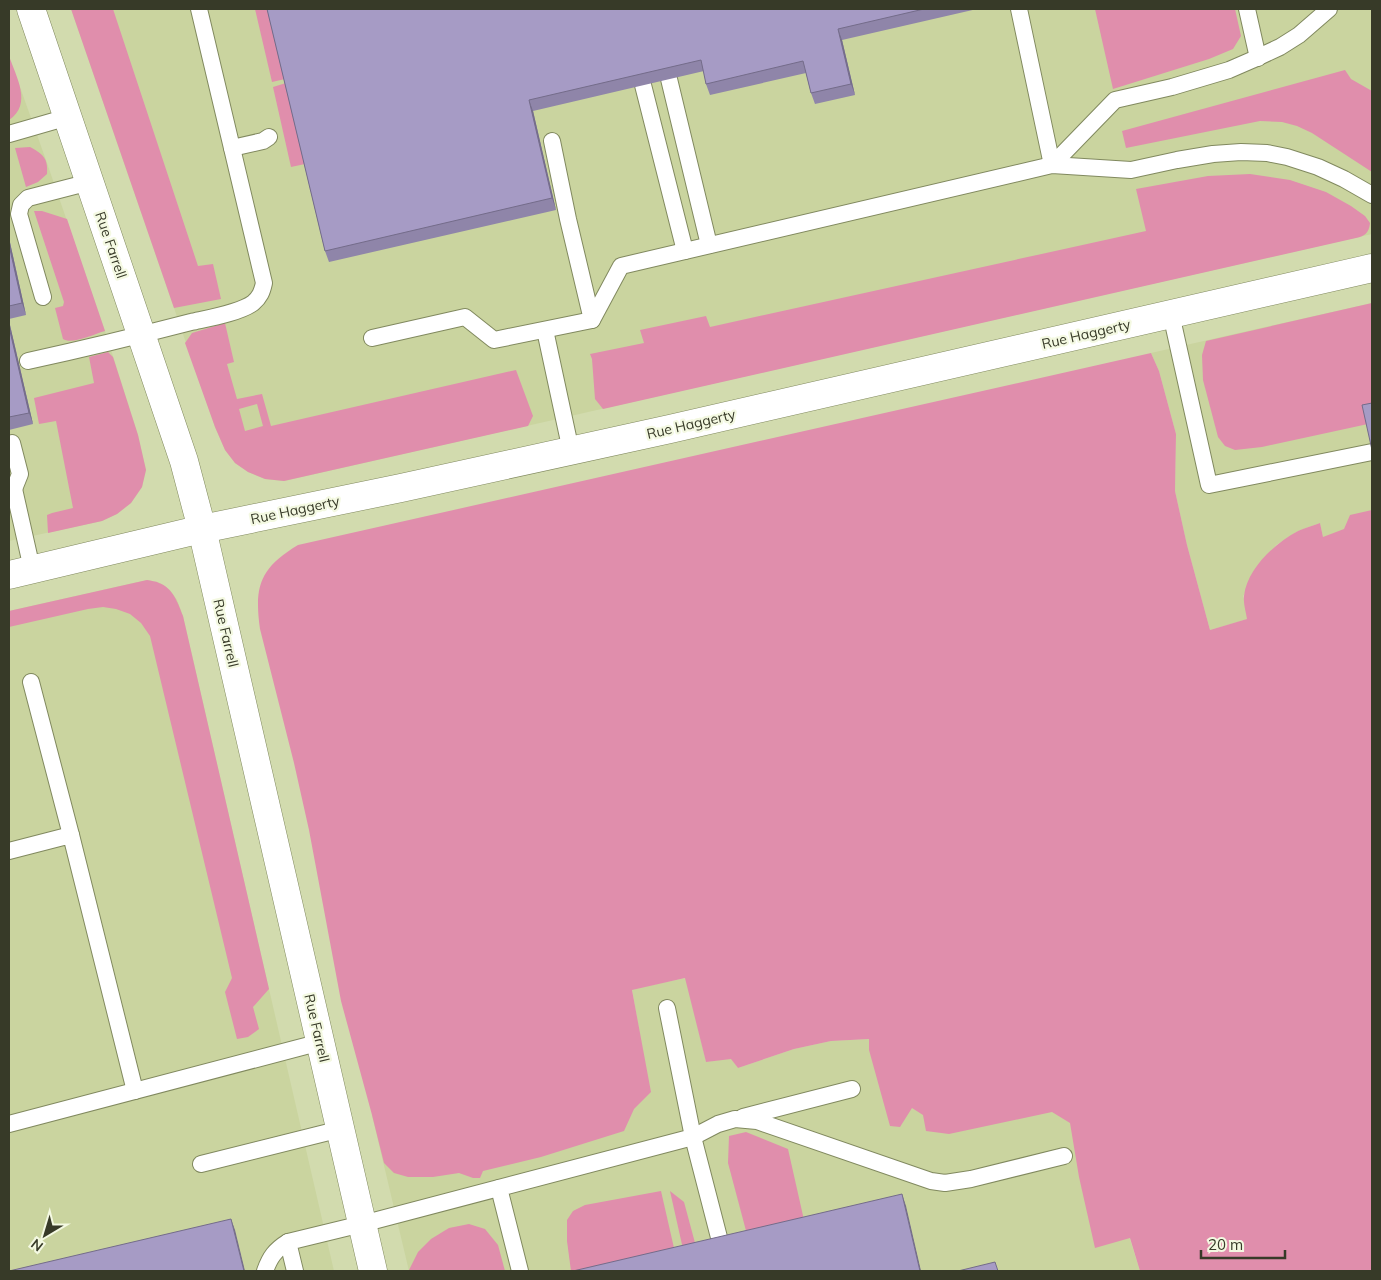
<svg xmlns="http://www.w3.org/2000/svg" width="1381" height="1280" viewBox="0 0 1381 1280" font-family="Mulish,sans-serif">
  <style>
    .built { fill: #cad49f }
    .green { fill: #e08eac; fill-rule: evenodd }
    .lines { fill: none; stroke-linecap: round; stroke-linejoin: round }
    .service-casing { stroke: #81895f; stroke-width: 18 }
    .minor-casing { stroke: #81895f; stroke-width: 29 }
    .tertiary-casing { stroke: #81895f; stroke-width: 29 }
    .service { stroke: #fff; stroke-width: 16 }
    .minor { stroke: #fff; stroke-width: 28 }
    .tertiary { stroke: #fff; stroke-width: 28 }
    .wall { fill: #8f85a9 }
    .shaded-wall { fill: #746c8a }
    .building { fill: #a69bc5; stroke: #746c8a }
    .labels { text-anchor: middle; stroke-width: 4.5; stroke-linejoin: round; paint-order: stroke }
    .street-label { font-size: 14px; fill: #373a28; stroke: #f4f9e2 }
  </style>
  <rect width="100%" height="100%" fill="#d2dbae"/>
  <g class="built">
    <path d="M71 9H1372V234L284 481 265 479 248 472 235 463 225 450 215 427Z"/>
    <path d="M9 56 47 163 105 331 138 435 146 470 142 487 131 503 117 514 102 521 9 541Z"/>
    <path d="M1372 303V765L1320 523 1298 531 1276 545 1243 596 1248 619 1210 630 1187 545 1175 491 1176 434 1159 371 1151 353Z"/>
    <path d="M147 580 160 583 170 590 177 600 183 616 334 1271H9V611Z"/>
    <path d="M686 978 706 1062 731 1058 738 1068 794 1049 831 1041 869 1039 1094 1126 1140 1271H409L372 1115 641 1041 632 989Z"/>
  </g>
  <g class="green">
    <path d="M71 9H113L198 266 213 264 221 299 174 308Z"/>
    <path d="M255 9H269L285 79 272 82Z"/>
    <path d="M1095 9H1235L1241 36 1233 49 1209 59 1113 89Z"/>
    <path d="M9 56C16 77 33 104 9 120Z"/>
    <path d="M1345 70 1351 79 1372 91V172L1312 133 1297 126 1282 122 1260 121 1126 148 1122 131Z"/>
    <path d="M286 83 305 164 291 167 273 87Z"/>
    <path d="M30 147C43 154 48 158 47 174L38 182 26 187 15 148Z"/>
    <path d="M1250 174 1290 180 1326 192 1351 206 1365 216 1370 223C1369 233 1365 236 1356 238L603 409 595 399 592 359 590 354 644 343 640 330 706 316 710 327 1146 231 1136 189 1208 176Z"/>
    <path d="M34 211H42L67 219 105 331C94 334 72 345 63 339L55 308 63 306 64 302Z"/>
    <path d="M1372 303V415L1368 424 1262 447 1235 450 1225 446 1218 437 1203 380 1202 355 1206 341Z"/>
    <path d="M225 323 234 362 227 364 237 399 262 394 271 426 516 370 533 416 528 426 284 481 265 479 248 472 235 463 225 450 215 427 185 343 192 333ZM257 404 263 426 245 431 239 409Z"/>
    <path d="M108 352 113 357 138 435 146 470 142 487 131 503 117 514 102 521 48 533 47 515 52 513 73 508 56 421 39 424 34 398 94 383 89 357Z"/>
    <path d="M1151 353 1159 371 1176 434 1175 491 1187 545 1210 630 1247 619C1246 612 1243 603 1244 596 1247 569 1275 543 1298 531 1304 528 1313 526 1320 523L1323 537 1344 529 1350 515 1372 510V1271H1140L1130 1238 1095 1248 1079 1177 1070 1123 1052 1112 949 1134 926 1131 923 1115 912 1108 900 1127 890 1126 869 1050V1039L831 1041 794 1049 738 1068 731 1059 706 1062 685 978 632 990 651 1092 634 1109 624 1131 541 1157 483 1171 480 1178H473L459 1173 433 1177H408L394 1173 384 1163 372 1115 341 1001 309 830 294 763 260 629C254 586 260 568 298 545Z"/>
    <path d="M147 580C151 581 156 581 159 583 173 588 178 603 183 616L269 989 253 1007 259 1029 248 1037 237 1039 225 992 232 978 150 636 141 623 130 614 116 609 103 607 88 609 9 627V611Z"/>
    <path d="M746 1132 788 1149 806 1229 749 1242 728 1163 729 1136Z"/>
    <path d="M661 1191 674 1248 599 1271H571L567 1241V1220L573 1211 585 1205Z"/>
    <path d="M670 1191 684 1202 698 1254 685 1258Z"/>
    <path d="M469 1224 485 1229 498 1245 505 1271H409V1270L418 1252 431 1239 449 1228Z"/>
  </g>
  <g class="lines">
    <g class="service-casing">
      <g id="service">
        <path d="M1019 9 1052 165"/>
        <path d="M1247 9 1258 58"/>
        <path d="M669 79 709 245"/>
        <path d="M643 85 685 251"/>
        <path d="M9 134 68 117"/>
        <path d="M552 141 568 219 592 320"/>
        <path d="M232 148 263 141 269 137"/>
        <path d="M1052 165 1115 100 1172 87 1229 70 1252 60 1280 47 1299 35 1329 9"/>
        <path d="M43 297 19 214 21 205 28 198 90 182"/>
        <path d="M1171 314 1209 485 1372 452"/>
        <path d="M545 330 571 451"/>
        <path d="M372 338 465 317 494 340 592 320 621 266 1052 165 1131 170 1177 160 1213 154 1241 152 1267 153 1287 157 1318 167 1344 179 1372 195"/>
        <path d="M28 361C83 349 137 336 191 322 209 318 239 313 253 303 260 297 262 292 264 283L199 9"/>
        <path d="M9 444 12 443 20 474 14 489"/>
        <path d="M9 490 14 489 32 569"/>
        <path d="M31 682 71 835"/>
        <path d="M9 851 71 835 135 1091"/>
        <path d="M667 1008 693 1137 722 1249"/>
        <path d="M743 1117 852 1089"/>
        <path d="M9 1124 321 1042"/>
        <path d="M201 1164 341 1129"/>
        <path d="M499 1188 520 1271"/>
        <path d="M265 1271C270 1257 275 1250 288 1242"/>
        <path d="M295 1271 288 1242 362 1224 693 1137 718 1124 735 1119 757 1121 931 1181 945 1183 971 1179 1064 1156"/>
      </g>
    </g>
    <g class="minor-casing">
      <path id="minor" d="M31 9 184 461 202 529 373 1271"/>
    </g>
    <g class="tertiary-casing">
      <path id="tertiary" d="M9 575 202 529 401 488 670 429 1372 268"/>
    </g>
    <use href="#service" class="service"/>
    <use href="#minor" class="minor"/>
    <use href="#tertiary" class="tertiary"/>
  </g>
  <g class="wall">
    <path d="M267 9H977L842 40 855 95 815 104 811 93 806 73 710 95 706 84 704 71 533 111 556 210 329 262 325 251Z"/>
    <path d="M9 238 26 315 9 319Z"/>
    <path d="M9 321 33 424 9 430Z"/>
  </g>
  <g class="shaded-wall">
    <path d="M838 29 842 40 855 95 851 84Z"/>
    <path d="M529 100 533 111 556 210 552 198Z"/>
    <path d="M9 238 26 315 22 303 9 245Z"/>
    <path d="M9 321 33 424 29 413 9 327Z"/>
    <path d="M902 1194 906 1206 921 1271H920Z"/>
    <path d="M231 1219 235 1230 245 1271H244Z"/>
  </g>
  <g class="building">
    <path d="M267 9H924L838 29 851 84 811 93 803 61 706 84 701 60 529 100 552 198 325 251Z"/>
    <path d="M9 245 22 303 9 306Z"/>
    <path d="M9 327 29 413 9 417Z"/>
    <path d="M1372 403V450L1362 405Z"/>
    <path d="M902 1194 920 1271H573Z"/>
    <path d="M231 1219 244 1271H9Z"/>
    <path d="M995 1262 998 1271H958Z"/>
  </g>
  <g class="labels">
    <g class="street-label">
      <text transform="translate(111 245) rotate(71)" y="5">Rue Farrell</text>
      <text transform="translate(1086 334) rotate(-13)" y="5">Rue Haggerty</text>
      <text transform="translate(691 424) rotate(-13)" y="5">Rue Haggerty</text>
      <text transform="translate(295 510) rotate(-12)" y="5">Rue Haggerty</text>
      <text transform="translate(226 633) rotate(77)" y="5">Rue Farrell</text>
      <text transform="translate(317 1028) rotate(77)" y="5">Rue Farrell</text>
    </g>
  </g>
  <rect width="1381" height="1280" fill="none" stroke="#373a28" stroke-width="20"/>
  <g transform="translate(45 1235) rotate(218)" stroke="#f4f9e2" stroke-width="4" paint-order="stroke">
  <path d="M0-4L9 19L0 12L-9 19Z" fill="#373a28"/>
  <text y="-8" font-size="14" font-weight="bold" text-anchor="middle" fill="#373a28">N</text>
  </g>
  <path d="M1201 1250v8h84v-8" fill="none" stroke="#373a28" stroke-width="2.5"/>
  <text x="1208" y="1250" font-size="15" fill="#373a28" stroke="#f4f9e2" stroke-width="4" paint-order="stroke">20 m</text>
</svg>
